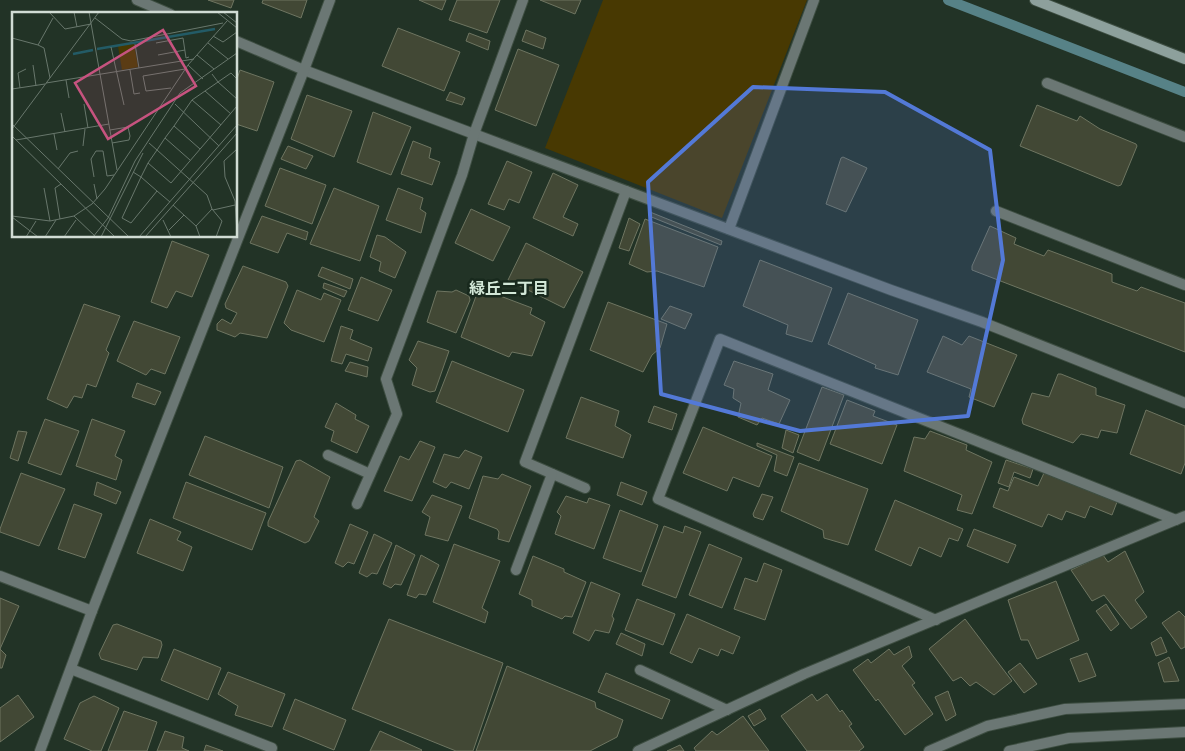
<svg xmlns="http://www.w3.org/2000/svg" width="1185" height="751" viewBox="0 0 1185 751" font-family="'Libre Baskerville','Noto Sans JP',serif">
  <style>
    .green { fill: #483902 }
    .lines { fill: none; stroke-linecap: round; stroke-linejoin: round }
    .stream { stroke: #578287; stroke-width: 10 }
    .building { fill: #424835; stroke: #6e7561 }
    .street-casing { stroke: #3e4e42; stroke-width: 12 }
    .secondary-casing { stroke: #3e4e42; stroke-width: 12 }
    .street { stroke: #6b7774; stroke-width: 10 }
    .secondary { stroke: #8da09c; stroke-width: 10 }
    .marked { fill: #5379d7; fill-opacity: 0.2; stroke: #5379d7; stroke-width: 4; stroke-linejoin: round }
    .labels { text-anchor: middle; stroke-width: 5; stroke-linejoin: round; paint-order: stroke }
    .neighbourhood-label { font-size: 16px; font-weight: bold; fill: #d3e8d8; stroke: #18291d }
    .inset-river { fill: none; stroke: #235b66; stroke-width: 2.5 }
    .inset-road { fill: none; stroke: #68776c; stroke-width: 1 }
    .view { fill: #c6537f; fill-opacity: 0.15; stroke: #c6537f; stroke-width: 2.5 }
    .inset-edge { fill: none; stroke: #d1dcd4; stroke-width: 2.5 }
  </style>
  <rect width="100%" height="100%" fill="#223326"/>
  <path class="green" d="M603 0H807L722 218 545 148Z"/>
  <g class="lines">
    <path class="stream" d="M948 0 1185 92"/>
  </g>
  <g class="building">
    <path d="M208 0H234L231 8Z"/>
    <path d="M263 0H307L301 18 262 3Z"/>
    <path d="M419 0H446L442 10Z"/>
    <path d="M457 0H500L487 33 449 20Z"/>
    <path d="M540 0H581L575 14Z"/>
    <path d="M398 28 460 52 444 91 382 66Z"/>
    <path d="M526 30 546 38 543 49 522 41Z"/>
    <path d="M469 33 490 41 488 50 466 41Z"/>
    <path d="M518 49 559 65 536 126 495 110Z"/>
    <path d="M240 70 274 82 257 131 236 124V82Z"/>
    <path d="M450 92 465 98 462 105 446 100Z"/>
    <path d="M307 95 352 111 334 157 291 139Z"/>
    <path d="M1037 105 1077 121 1080 116 1100 129 1136 144 1137 146 1121 185 1118 186 1020 146Z"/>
    <path d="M373 112 411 127 391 175 357 162Z"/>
    <path d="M413 141 431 148 429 158 440 162 432 185 401 174Z"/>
    <path d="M288 146 313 156 306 169 281 159Z"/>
    <path d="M843 157 867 168 846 212 826 204 841 158Z"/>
    <path d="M507 161 532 172 519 203 509 199 504 210 488 204Z"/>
    <path d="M280 168 326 185 312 224 265 206Z"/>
    <path d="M553 173 578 185 563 217 578 224 573 236 533 218Z"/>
    <path d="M334 188 379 206 360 261 310 244Z"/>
    <path d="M398 188 423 198 420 209 426 213 421 233 386 220Z"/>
    <path d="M471 209 510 227 493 261 455 243Z"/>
    <path d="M650 212 722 241 721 245 649 216Z"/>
    <path d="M262 216 308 232 306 240 287 233 278 253 250 243Z"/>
    <path d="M629 218 640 224 629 251 619 248Z"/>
    <path d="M645 219 718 247 704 287 657 271 647 272 629 264Z"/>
    <path d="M990 226 1016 238 1014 244 1044 256 1048 250 1112 274V282L1137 291 1141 287 1185 303V352L972 270V266Z"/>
    <path d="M377 235 385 237 406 252 395 278 379 271 381 262 370 257Z"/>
    <path d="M172 241 209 255 192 297 176 291 167 308 151 302Z"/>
    <path d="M526 243 583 272 564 308 508 280Z"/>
    <path d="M760 260 832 288 812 342 786 334 788 325 743 306Z"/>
    <path d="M243 266 286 282 288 286 267 338 240 333 235 337 217 330V324L222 319 231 324 237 313 226 308 225 304Z"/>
    <path d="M322 267 353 279 350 289 318 276Z"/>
    <path d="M361 277 392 290 378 321 348 310Z"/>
    <path d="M324 283 347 291 344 297 323 288Z"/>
    <path d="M479 288 532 308 530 314 545 322 532 356 512 352 509 357 461 337Z"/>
    <path d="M297 290 321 300 324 293 341 300 324 342 291 330 284 323Z"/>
    <path d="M456 290 469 296 470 300 456 333 427 322 437 291 452 292Z"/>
    <path d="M848 293 918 320 898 375 875 368 876 365 828 344Z"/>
    <path d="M608 302 667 324 660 348 652 355 643 372 590 350Z"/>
    <path d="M84 304 120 316 106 350 109 353 96 387 87 384 82 398 74 396 67 408 47 399Z"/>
    <path d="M670 306 692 314 685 329 661 319Z"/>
    <path d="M134 321 180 337 165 374 151 369 146 375 117 361Z"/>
    <path d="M341 326 353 330 350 339 372 348 368 361 346 354 342 364 331 361Z"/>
    <path d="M943 336 962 345 969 336 1017 355 994 407 969 397 971 389 927 372Z"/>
    <path d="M418 341 449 351 435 391 430 392 412 385 417 368 409 360Z"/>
    <path d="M452 361 524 390 508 432 436 402Z"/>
    <path d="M734 361 773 374 768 390 790 400 779 424 762 418 757 425 738 417 741 403 733 398 734 389 724 385Z"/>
    <path d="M350 362 368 367 367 377 345 371Z"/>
    <path d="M1058 374H1061L1096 388V395L1125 405 1117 433 1101 430 1098 438 1081 434 1073 443 1023 424 1022 420 1032 393 1049 397Z"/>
    <path d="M137 383 161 392 155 405 132 397Z"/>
    <path d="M822 387 844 395 819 461 797 452Z"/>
    <path d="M581 397 619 411 615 426 631 435 623 458 566 438Z"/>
    <path d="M847 400 875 411 873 416 897 425 882 464 830 444Z"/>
    <path d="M336 403 356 415 355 419 369 426 357 453 331 441 334 431 325 427Z"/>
    <path d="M654 406 677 414 672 430 648 422Z"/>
    <path d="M1146 410 1185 426V463L1181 474 1130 454Z"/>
    <path d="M45 419 79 431 61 475 28 463Z"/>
    <path d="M92 419 125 431 115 456 122 460 116 480 76 466Z"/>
    <path d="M703 427 772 456 759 487 733 477 727 491 683 473Z"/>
    <path d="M786 430 799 435 793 453 782 448Z"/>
    <path d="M18 431 27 432 18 461 10 458Z"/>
    <path d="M930 431 967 445 966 450 992 462 972 514 957 510 962 495 904 471 914 437 925 439Z"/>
    <path d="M205 436 283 467 269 508 189 475Z"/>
    <path d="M420 441 435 447 412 501 384 491 400 456 409 460Z"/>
    <path d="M757 443 794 457 787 476 774 471 777 455 757 446Z"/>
    <path d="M465 450 482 457 469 489 451 482 446 488 433 482 444 454 459 458Z"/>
    <path d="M300 460 330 477 314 517 319 521 309 541 305 543 268 526V522L296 461Z"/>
    <path d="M1006 460 1033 469 1030 478 1014 472 1009 487 998 483Z"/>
    <path d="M799 463 868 489 848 545 824 538 823 530 781 511Z"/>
    <path d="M21 473 65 489 39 546 0 532V529Z"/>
    <path d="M1044 473 1117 502 1112 515 1090 506 1085 518 1066 511 1062 520 1048 514 1042 527 993 507 1000 488 1008 491 1014 477 1038 486Z"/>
    <path d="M502 474 531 486 509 542 498 539 499 532 497 529 469 518 483 476 498 479Z"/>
    <path d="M97 482 121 492 116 504 94 495Z"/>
    <path d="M186 482 266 513 252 550 173 518Z"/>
    <path d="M621 482 647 492 642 505 617 495Z"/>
    <path d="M762 494 773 497 763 520 754 517 753 514Z"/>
    <path d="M432 495 462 506 448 541 425 535 430 517 422 512Z"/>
    <path d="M566 496 587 503 589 498 610 505 594 549 555 534 561 516 557 512Z"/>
    <path d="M895 500 963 529 958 541 949 538 941 557 919 547 911 566 875 550Z"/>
    <path d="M74 504 102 514 85 558 58 549Z"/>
    <path d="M620 510 658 525 641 572 603 558Z"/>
    <path d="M150 519 181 532 177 540 192 547 183 571 137 553Z"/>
    <path d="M350 524 368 532 354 564 348 562 343 567 335 563Z"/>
    <path d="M664 526 683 533 685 526 701 532 676 598 642 585Z"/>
    <path d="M974 529 1016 545 1008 563 967 546Z"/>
    <path d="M374 534 392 543 377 574 372 573 367 577 359 573Z"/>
    <path d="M454 544 500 561 482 608 488 612 485 623 433 602Z"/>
    <path d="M709 544 742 558 722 608 689 595Z"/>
    <path d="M396 545 415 555 401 585 395 584 391 588 383 584Z"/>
    <path d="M1125 551 1144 592 1135 600 1147 617 1131 629 1104 595 1092 601 1071 570 1103 555 1108 562Z"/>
    <path d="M421 555 439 565 426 595 419 594 416 598 407 595Z"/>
    <path d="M533 556 564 569V572L586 582 572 617 565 616 562 619 532 606V600L519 594Z"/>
    <path d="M764 563 782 570 765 620 734 609 745 578 757 582Z"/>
    <path d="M1056 581 1079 640 1037 659 1028 640H1021L1008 600Z"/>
    <path d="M591 582 620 594 612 616 614 619 609 633 595 630 589 641 573 633Z"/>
    <path d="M0 598 19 606 0 649Z"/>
    <path d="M637 599 675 614 663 645 625 630Z"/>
    <path d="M1106 604 1119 624 1111 631 1096 611Z"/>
    <path d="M1179 611 1185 617V647L1181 649 1162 623Z"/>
    <path d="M687 614 740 637 733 654 721 649 718 656 699 648 692 663 670 653Z"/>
    <path d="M389 619 503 663 473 751H456L352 709Z"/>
    <path d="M965 619 1012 681 994 695 976 682 970 686 961 677 953 681 929 649Z"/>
    <path d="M117 624 161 641 162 645 158 658 143 657 137 670 101 659 99 654 113 625Z"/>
    <path d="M621 633 645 644 642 656 616 644Z"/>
    <path d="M1161 637 1167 652 1156 656 1151 643Z"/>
    <path d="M909 646 912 657 902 666 915 683 912 685 933 714 905 735 878 699 876 701 853 670 868 659 871 663 889 649 894 655Z"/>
    <path d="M0 649 6 655 2 668H0Z"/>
    <path d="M174 649 221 668 208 700 161 680Z"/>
    <path d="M1087 653 1096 676 1079 682 1070 659Z"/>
    <path d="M1169 657 1179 681 1164 682 1158 663Z"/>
    <path d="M1020 663 1037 684 1024 693 1008 672Z"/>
    <path d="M507 666 595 702 596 708 623 720 617 737 590 751H476Z"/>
    <path d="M228 672 285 694 272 727 235 715 238 706 218 694Z"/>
    <path d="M606 673 670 700 662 719 598 692Z"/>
    <path d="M948 691 956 715 946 721 935 697Z"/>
    <path d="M812 694 817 701 827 694 840 712 842 710 852 724 849 726 864 747 859 751H807L781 716Z"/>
    <path d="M18 695 34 717 0 742V708Z"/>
    <path d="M94 696 119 708 101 751H92L64 739 80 703Z"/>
    <path d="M295 699 346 720 334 750 283 729Z"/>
    <path d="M760 709 766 719 754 726 748 716Z"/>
    <path d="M124 711 157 722 147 751H108Z"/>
    <path d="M743 716 769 751H696L694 748 712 731 717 735Z"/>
    <path d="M165 731 184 737 182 748 189 751H157Z"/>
    <path d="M380 731 422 750 421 751H370Z"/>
    <path d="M206 745 223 751H204Z"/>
    <path d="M680 745 684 751H667Z"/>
  </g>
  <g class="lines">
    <g class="street-casing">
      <g id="street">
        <path d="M137 0 170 14"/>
        <path d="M236 41 304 70 474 134 891 290 982 322 1185 403"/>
        <path d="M1047 83 1185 137"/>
        <path d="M996 211 1185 285"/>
        <path d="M729 229 814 0"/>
        <path d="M328 455 370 474"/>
        <path d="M585 488 525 462 626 191"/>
        <path d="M357 504 397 414 386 379 462 175 474 134 523 0"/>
        <path d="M516 570 552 474"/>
        <path d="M0 576 92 611"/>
        <path d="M936 620 658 499 720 339 1176 520"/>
        <path d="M71 669 272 748 271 751"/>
        <path d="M640 670 727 710"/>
        <path d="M40 751 92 611 304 70 330 0"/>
        <path d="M638 751 804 674 1185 516"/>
        <path d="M929 751 987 726 1065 709 1185 704"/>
        <path d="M1009 751 1069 738 1185 732"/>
      </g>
    </g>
    <g class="secondary-casing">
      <path id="secondary" d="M1035 0 1185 59"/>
    </g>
    <use href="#street" class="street"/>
    <use href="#secondary" class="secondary"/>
  </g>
  <path class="marked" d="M753 87 885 92 990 150 1003 260 968 416 800 431 661 394 648 182Z"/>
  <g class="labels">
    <g class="neighbourhood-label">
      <text x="509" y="294">緑丘二丁目</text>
    </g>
  </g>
  <g transform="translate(12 12)">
    <rect width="225" height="225" fill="#223326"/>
    <path d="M122 32 126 55 110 58 106 34Z" fill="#483902"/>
    <path class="inset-river" d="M85 37 203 17M61 42 81 38"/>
    <path class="inset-road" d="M37 0 53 17 79 12M62 0 65 15M77 0 105 158M205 0 225 16M211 0 225 11M83 6 110 27 119 29 211 11M201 24 211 30 225 20M0 26 26 33M144 31 171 26 174 46 177 45M196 31 216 47M123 32 127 56M99 35 112 93M146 43 173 38M185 43 202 57M21 53 24 74M176 53 191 67M118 58 122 82 128 81M200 62 206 70 219 61 225 67M38 66 32 36 26 33 41 6M54 68 57 86M34 71 182 47M8 76 6 61 14 57M159 76 134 79 131 64 173 57M0 77 33 72M193 79 180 88 209 113M180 88 162 114 188 137M72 92 76 116M163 92 207 134M49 101 53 120M219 102 193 79 206 70 225 87M0 112 117 225M162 114 153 126 178 148M0 117 87 0M98 118 116 115 118 124 117 128 100 131M42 122 45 138M0 124 103 225M153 126 145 138 195 183 200 197 210 209 204 225M4 128 97 112M137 131 145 138 136 151 159 171 225 94M71 134 73 117M225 137 212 149 213 165 223 189 225 222M46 157 58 141 66 139M121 160 129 165 136 151M82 165 79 147 84 139H91L95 164 102 163M129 165 145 179 119 211 110 206ZM82 172 85 187M32 176 38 209M145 179 158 190M161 193 184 214 188 225M201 198 223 193M0 204 38 209 62 204 80 192 93 177 176 53 215 9M62 204 84 225M0 205 26 225M48 207 43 176 49 172M151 208 159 225M184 214 200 197M157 218 172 203M14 225 24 209M33 225 44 208M52 225 64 208M81 225 96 206 123 149 168 81 225 41M89 225 131 141M127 225 225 113M133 225 225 121"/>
    <path class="view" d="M151 18 184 74 96 127 63 71Z"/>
    <rect width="225" height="225" class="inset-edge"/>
  </g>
</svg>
